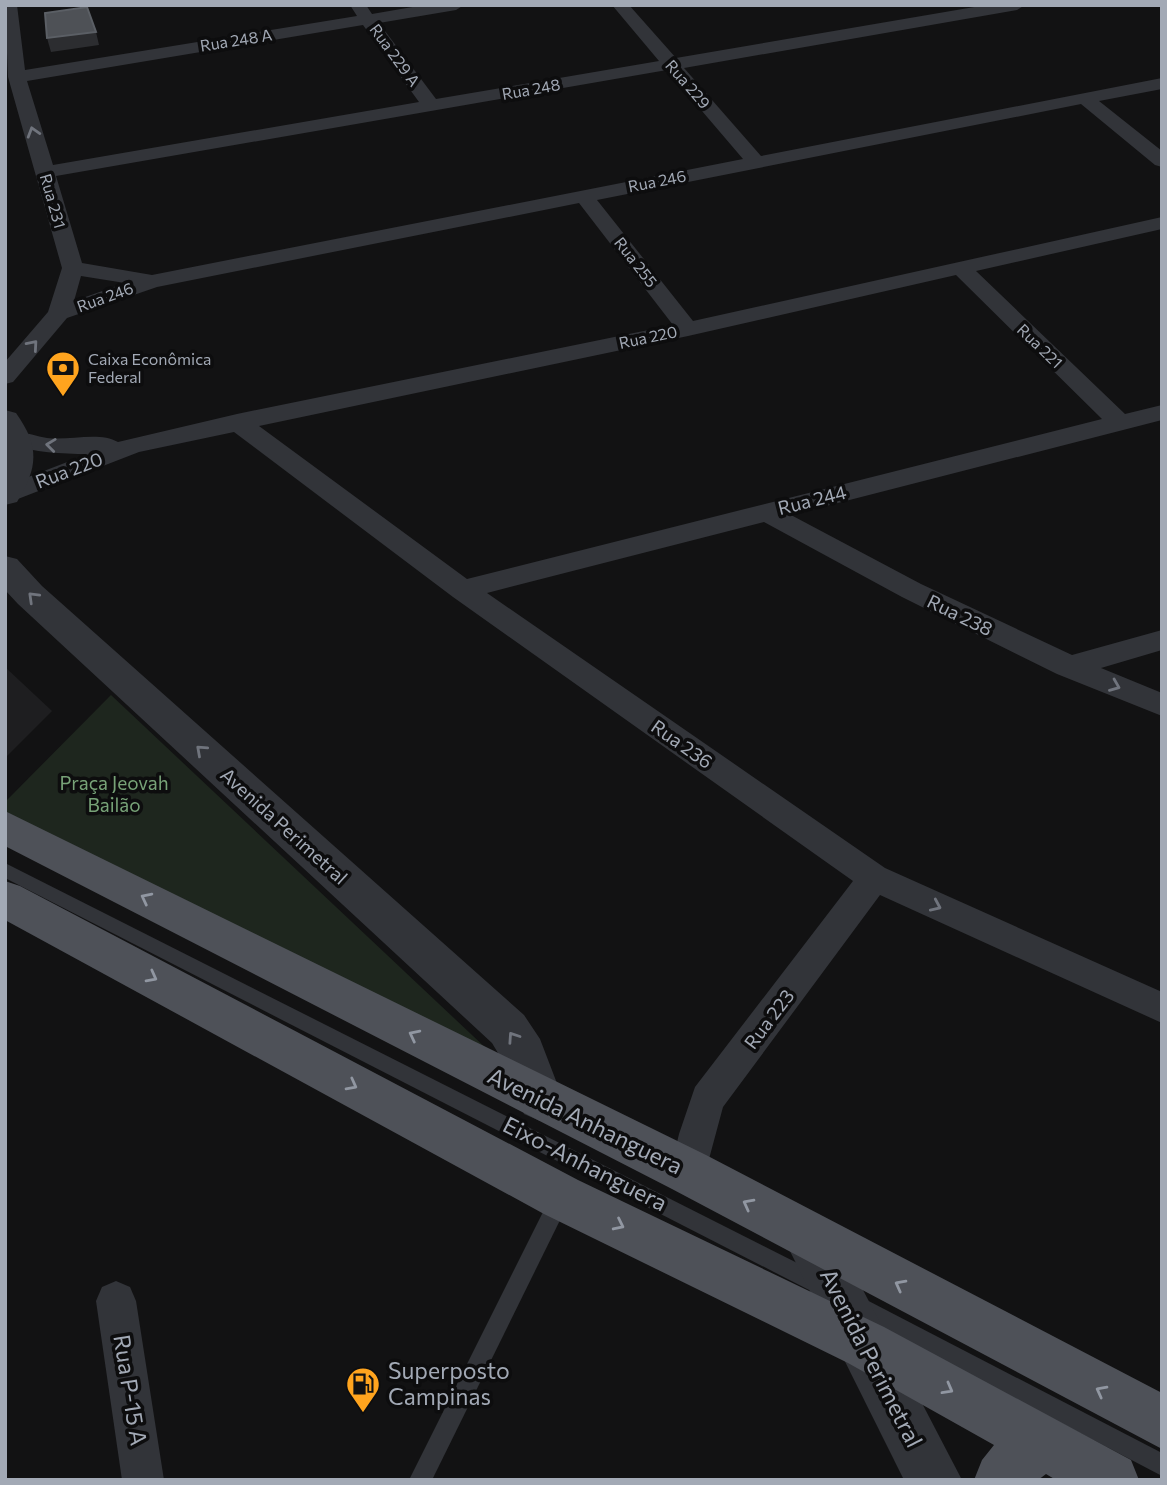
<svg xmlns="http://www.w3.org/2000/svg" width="1167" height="1485" viewBox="0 0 1167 1485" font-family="Commissioner,sans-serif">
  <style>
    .built { fill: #1e1e20 }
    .green { fill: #1e261e }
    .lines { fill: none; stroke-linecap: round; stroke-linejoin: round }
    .service { fill: #323439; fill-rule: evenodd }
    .minor { fill: #323439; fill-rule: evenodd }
    .tertiary { fill: #323439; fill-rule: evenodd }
    .primary { fill: #4e5158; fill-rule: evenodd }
    .shaded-wall { fill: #2c2d30 }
    .building { fill: #4e5156; stroke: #5b5f65; stroke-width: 2 }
    .oneway { stroke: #70747d }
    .oneway2 { stroke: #9197a2 }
    .labels { text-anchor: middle; stroke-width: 7; stroke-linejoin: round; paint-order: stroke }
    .far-street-label { font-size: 16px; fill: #a2a9b5; stroke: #0d0d0e }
    .far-poi-label { font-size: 16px; fill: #a2a9b5; stroke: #0d0d0e; text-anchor: start }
    .street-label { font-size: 19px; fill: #a2a9b5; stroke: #0d0d0e }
    .park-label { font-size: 19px; fill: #77a277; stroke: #0d0d0e }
    .near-street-label { font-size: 23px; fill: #a2a9b5; stroke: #0d0d0e }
    .near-poi-label { font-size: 23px; fill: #a2a9b5; stroke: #0d0d0e; text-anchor: start }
  </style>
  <rect width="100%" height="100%" fill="#121213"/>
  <path class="built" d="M5 667 52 711 5 758Z"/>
  <path class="green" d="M111 695 489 1051 5 821V802Z"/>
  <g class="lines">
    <g class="service">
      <path d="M5 863 827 1278 830 1285 827 1292 820 1295 813 1292 5 878Z"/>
      <path d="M560 1189 567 1192 570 1199 567 1206 432 1480H409L553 1192Z"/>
      <path d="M859 1296 1162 1453V1476L852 1313 849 1306 852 1299Z"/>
    </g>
    <g class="minor">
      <path d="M5 5H17L25 70 357 16 350 5H366L372 14 424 5H464L456 10 379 23 436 99 659 61 612 5H629L676 58 986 5H1025L1017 10 684 68 761 156 1162 78V89L1099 101 1162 151V167L1155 165 1081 104 597 200 693 321 1162 217V229L976 271 1125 414 1162 405V420L791 515 921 584 1072 655 1162 630V650L1101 668 1162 693V716L1057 674 902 597 764 522 487 593 885 868 1162 992V1023L880 895 723 1107 702 1185 689 1190 676 1185 670 1172 679 1134 695 1087 853 881 453 597 234 432 139 452 5 504V486L88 454C60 454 36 452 9 445L6 439 9 433C23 430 34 436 47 438 69 441 99 431 118 442L237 414 673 325 579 203 157 287 67 318 13 382 5 384V362L48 312 62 268 8 77ZM363 25 419 102 53 165 27 81ZM667 70 743 159 152 275 82 263 56 176ZM956 275 1102 419 467 579 259 426 688 336ZM81 276 125 283 74 301Z"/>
      <path d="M116 1281 130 1287 136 1301 164 1480H122L96 1301 102 1287Z"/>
    </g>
    <g class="tertiary">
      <path d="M5 410 16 413C40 447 38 467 17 502L5 505Z"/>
      <path d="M5 556 17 559 42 586 524 1015 540 1039 563 1099 556 1114 540 1121 524 1114 504 1063 492 1043 18 604 5 590Z"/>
      <path d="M808 1212 826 1219 962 1480H904L783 1237 790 1219Z"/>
    </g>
    <g class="primary">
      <path d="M5 811 706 1155 1162 1393V1449L672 1189 5 846Z"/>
      <path d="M5 881 20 886 578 1180 884 1327 1131 1460 1139 1480H1056L1046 1474 1038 1480H974L982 1460 994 1445 848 1363 544 1214 5 920Z"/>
    </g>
  </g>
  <path class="shaded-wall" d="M96 32 99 45 51 52 47 38Z"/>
  <path class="building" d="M87 7 96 32 47 38 45 13Z"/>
  <defs><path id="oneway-chevron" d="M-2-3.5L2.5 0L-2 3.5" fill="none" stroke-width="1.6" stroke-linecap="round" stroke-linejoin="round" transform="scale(1.75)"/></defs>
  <g class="oneway">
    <use href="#oneway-chevron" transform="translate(33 132) rotate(-107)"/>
    <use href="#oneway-chevron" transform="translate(33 345) rotate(-49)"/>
    <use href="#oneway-chevron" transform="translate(51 445) rotate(-173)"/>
    <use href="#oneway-chevron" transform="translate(33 597) rotate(-136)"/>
    <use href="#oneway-chevron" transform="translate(1115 686) rotate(22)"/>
    <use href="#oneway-chevron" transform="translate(201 750) rotate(-138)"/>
    <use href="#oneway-chevron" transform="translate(936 906) rotate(24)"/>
    <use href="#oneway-chevron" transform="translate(513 1037) rotate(-124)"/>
  </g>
  <g class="oneway2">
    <use href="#oneway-chevron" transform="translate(146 898) rotate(-153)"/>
    <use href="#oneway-chevron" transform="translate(152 977) rotate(28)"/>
    <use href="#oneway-chevron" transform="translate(414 1035) rotate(-153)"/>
    <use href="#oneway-chevron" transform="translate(352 1085) rotate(28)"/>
    <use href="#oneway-chevron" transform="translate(748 1204) rotate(-152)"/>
    <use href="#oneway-chevron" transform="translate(619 1225) rotate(26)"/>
    <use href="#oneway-chevron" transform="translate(900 1285) rotate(-152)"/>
    <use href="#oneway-chevron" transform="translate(948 1389) rotate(29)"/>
    <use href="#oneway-chevron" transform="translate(1101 1391) rotate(-152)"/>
  </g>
  <defs>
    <g id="bank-pin" transform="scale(1.75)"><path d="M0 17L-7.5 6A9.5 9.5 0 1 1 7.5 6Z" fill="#ffa41e" stroke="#0d0d0e"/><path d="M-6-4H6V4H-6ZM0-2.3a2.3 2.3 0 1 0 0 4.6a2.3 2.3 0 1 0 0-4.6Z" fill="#111"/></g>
    <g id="fuel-pin" transform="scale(1.75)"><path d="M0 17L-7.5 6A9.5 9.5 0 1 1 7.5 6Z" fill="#ffa41e" stroke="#0d0d0e"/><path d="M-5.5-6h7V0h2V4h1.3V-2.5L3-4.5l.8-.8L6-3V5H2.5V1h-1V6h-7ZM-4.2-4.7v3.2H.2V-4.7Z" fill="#111"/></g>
  </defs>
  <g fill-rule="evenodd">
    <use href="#bank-pin" x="63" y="368"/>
    <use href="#fuel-pin" x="363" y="1384"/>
  </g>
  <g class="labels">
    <g class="far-street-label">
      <text transform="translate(236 40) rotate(-9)" y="6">Rua 248 A</text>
      <text transform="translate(395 55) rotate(54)" y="6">Rua 229 A</text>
      <text transform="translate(688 84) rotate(49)" y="6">Rua 229</text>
      <text transform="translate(531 89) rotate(-10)" y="6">Rua 248</text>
      <text transform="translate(657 181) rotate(-11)" y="6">Rua 246</text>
      <text transform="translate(53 201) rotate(74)" y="6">Rua 231</text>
      <text transform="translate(636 262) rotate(52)" y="6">Rua 255</text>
      <text transform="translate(105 297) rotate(-20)" y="6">Rua 246</text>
      <text transform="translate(648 337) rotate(-12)" y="6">Rua 220</text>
      <text transform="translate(1040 346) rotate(44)" y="6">Rua 221</text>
    </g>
    <g class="far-poi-label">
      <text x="88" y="365">Caixa Econômica<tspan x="88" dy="18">Federal</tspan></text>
    </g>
    <g class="street-label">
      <text transform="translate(69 470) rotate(-21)" y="7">Rua 220</text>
      <text transform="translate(812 500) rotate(-14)" y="7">Rua 244</text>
      <text transform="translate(960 615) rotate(26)" y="7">Rua 238</text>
      <text transform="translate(682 744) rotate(35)" y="7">Rua 236</text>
      <text transform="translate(284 826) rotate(42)" y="7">Avenida Perimetral</text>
      <text transform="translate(769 1019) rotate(-53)" y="7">Rua 223</text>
    </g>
    <g class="park-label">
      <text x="114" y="790">Praça Jeovah<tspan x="114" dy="22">Bailão</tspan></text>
    </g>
    <g class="near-street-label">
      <text transform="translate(585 1121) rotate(26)" y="8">Avenida Anhanguera</text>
      <text transform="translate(585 1164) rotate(27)" y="8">Eixo-Anhanguera</text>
      <text transform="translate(871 1358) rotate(63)" y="8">Avenida Perimetral</text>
      <text transform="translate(130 1390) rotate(81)" y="8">Rua P-15 A</text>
    </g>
    <g class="near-poi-label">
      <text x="388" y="1379">Superposto<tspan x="388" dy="26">Campinas</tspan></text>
    </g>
  </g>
  <rect width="1167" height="1485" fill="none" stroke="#a2a9b5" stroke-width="14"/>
</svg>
